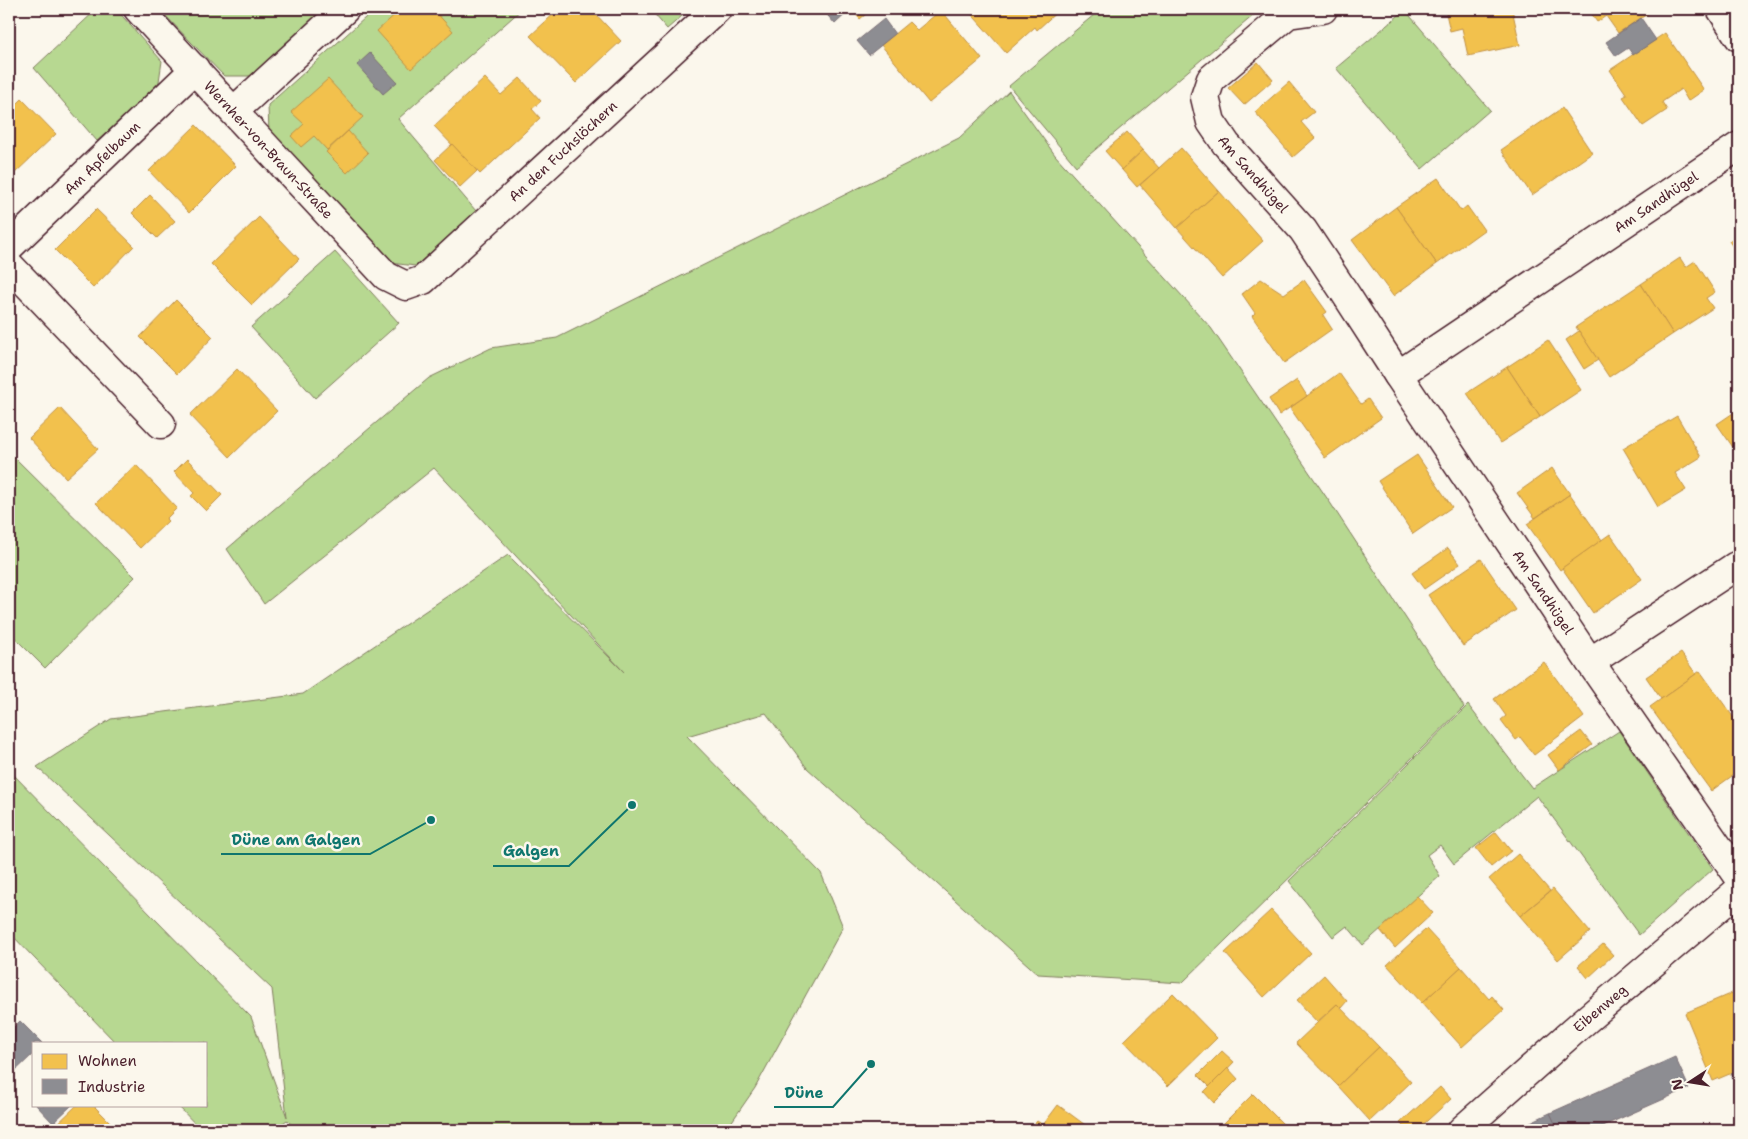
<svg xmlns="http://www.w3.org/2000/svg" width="1748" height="1139" viewBox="0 0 1748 1139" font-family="'Shantell Sans',sans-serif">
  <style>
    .green { fill: #b7d891; stroke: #807c5e }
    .homes { fill: #f2c14e; stroke: #c09044 }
    .industry { fill: #8d8d92; stroke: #796c73 }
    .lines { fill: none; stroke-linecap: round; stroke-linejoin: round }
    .street-casing { stroke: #4a1f2b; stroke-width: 31 }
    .street { stroke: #fbf7ec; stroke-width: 28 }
    .labels { text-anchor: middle; stroke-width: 5; stroke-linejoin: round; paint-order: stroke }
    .street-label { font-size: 14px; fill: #4a1f2b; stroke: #fbf7ec }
    .leader { fill: none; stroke: #0f766e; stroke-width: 2 }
    .callout-dot { fill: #0f766e; stroke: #fbf7ec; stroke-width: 2 }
    .callout-label { font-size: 15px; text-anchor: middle; font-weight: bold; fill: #0f766e; stroke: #fbf7ec; stroke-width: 5; stroke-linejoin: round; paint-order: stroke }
  </style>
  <rect width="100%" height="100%" fill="#fbf7ec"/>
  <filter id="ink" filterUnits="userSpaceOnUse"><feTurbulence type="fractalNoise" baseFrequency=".02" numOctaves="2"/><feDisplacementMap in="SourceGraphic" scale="10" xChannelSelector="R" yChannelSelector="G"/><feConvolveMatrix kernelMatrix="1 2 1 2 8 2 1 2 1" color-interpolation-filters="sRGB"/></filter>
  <g filter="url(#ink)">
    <g class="green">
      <path d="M97 9H116L162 61 158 88 97 141 34 68Z"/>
      <path d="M159 9H324L254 76H224Z"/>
      <path d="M375 9H522L398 119 476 211 416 266 390 263 269 134 268 105Z"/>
      <path d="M650 9H690L667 29Z"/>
      <path d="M1101 9H1261L1076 166 1009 86Z"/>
      <path d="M1405 10 1490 110 1422 169 1336 68Z"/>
      <path d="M1009 91 1055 155 1211 328 1331 504 1464 707 1182 983 1038 974 807 768 766 713 687 736 821 873 843 927 755 1088 726 1130H297L287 1120 273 1130H201L177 1105H206V1043H116L9 932V770L251 1017 287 1117 272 989 37 767 111 719 303 694 508 555 624 672 434 468 264 604 227 549 429 378 491 348 557 338 959 138Z"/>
      <path d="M335 252 399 323 315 398 251 327Z"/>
      <path d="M9 452 135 577 45 668 9 632Z"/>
      <path d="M1468 705 1532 788 1619 731 1713 869 1639 935 1537 796 1454 864 1440 845 1427 855 1440 876 1363 945 1347 926 1333 937 1289 881Z"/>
    </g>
    <g class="homes">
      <path d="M401 9H433L453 31 411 69 377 31Z"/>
      <path d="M559 9H591L621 41 576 83 530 36Z"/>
      <path d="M851 9H872L860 19Z"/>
      <path d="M967 9H1060L1037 30 1035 27 1006 53Z"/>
      <path d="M1445 9H1512L1520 45 1468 56 1462 28 1450 31Z"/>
      <path d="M1588 9H1655L1618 33 1606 16 1597 22Z"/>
      <path d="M941 10 982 59 929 103 881 45 909 22 917 30Z"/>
      <path d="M1665 33 1704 90 1688 101 1681 89 1662 102 1667 110 1643 126 1623 97 1627 95 1610 70Z"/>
      <path d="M1258 62 1273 80 1244 105 1228 88Z"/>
      <path d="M485 78 501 95 520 78 541 101 532 109 540 118 480 174 434 126Z"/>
      <path d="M328 79 363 117 327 150 314 136 301 147 291 136 304 124 291 112Z"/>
      <path d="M1289 82 1314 112 1301 122 1315 138 1293 157 1255 112Z"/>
      <path d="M22 99 56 134 14 174 9 168V112Z"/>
      <path d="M1562 108 1592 153 1532 195 1501 150Z"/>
      <path d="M196 125 236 166 189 213 149 171Z"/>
      <path d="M348 131 368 153 347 173 326 152Z"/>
      <path d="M1127 132 1143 150 1122 170 1105 151Z"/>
      <path d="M452 144 477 171 460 187 435 160Z"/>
      <path d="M1181 148 1219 191 1177 228 1140 185Z"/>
      <path d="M1143 150 1159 168 1137 187 1122 170Z"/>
      <path d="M1438 178 1461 211 1467 206 1484 230 1437 264 1396 207Z"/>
      <path d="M1219 191 1263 241 1222 278 1177 228Z"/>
      <path d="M150 195 175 221 157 238 132 213Z"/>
      <path d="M1396 207 1437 264 1393 296 1352 240Z"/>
      <path d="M96 209 134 246 93 288 55 250Z"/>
      <path d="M259 217 299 259 252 305 211 264Z"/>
      <path d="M1739 234V256L1729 241Z"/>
      <path d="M1680 258 1686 267 1695 261 1715 292 1706 298 1713 308 1673 334 1641 284Z"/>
      <path d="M1261 279 1284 294 1304 280 1327 312 1323 315 1332 329 1284 363 1252 316 1255 313 1242 294Z"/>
      <path d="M1641 284 1673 334 1609 377 1576 327Z"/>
      <path d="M176 300 213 337 177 374 140 337Z"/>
      <path d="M1579 331 1598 360 1584 369 1566 340Z"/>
      <path d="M1548 340 1581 390 1540 417 1507 367Z"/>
      <path d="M1507 367 1540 417 1500 443 1467 393Z"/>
      <path d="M237 369 277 411 230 457 190 415Z"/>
      <path d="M1339 373 1361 404 1368 399 1381 418 1325 458 1290 408Z"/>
      <path d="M1297 380 1307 396 1279 415 1269 399Z"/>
      <path d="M60 408 98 449 66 478 29 438Z"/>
      <path d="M1739 409V456L1717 424Z"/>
      <path d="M1677 416 1701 457 1675 473 1686 490 1658 507 1623 448Z"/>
      <path d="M1417 455 1452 507 1413 534 1378 481Z"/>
      <path d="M187 459 222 495 206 511 191 496 194 493 174 472Z"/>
      <path d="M136 465 177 508 166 519 168 521 140 548 96 503Z"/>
      <path d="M1552 468 1570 494 1535 518 1517 493Z"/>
      <path d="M1570 494 1602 540 1560 570 1527 524Z"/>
      <path d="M1610 534 1642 579 1593 613 1562 568Z"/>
      <path d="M1448 548 1460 564 1424 589 1412 573Z"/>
      <path d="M1481 559 1516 610 1463 646 1428 595Z"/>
      <path d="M1681 653 1696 674 1661 699 1646 677Z"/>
      <path d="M1544 662 1584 717 1534 755 1520 737 1516 740 1501 720 1506 716 1494 699Z"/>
      <path d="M1700 671 1739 725V771L1711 791 1650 707Z"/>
      <path d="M1581 731 1592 745 1559 770 1548 755Z"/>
      <path d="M1496 832 1511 851 1491 867 1476 848Z"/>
      <path d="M1518 854 1550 891 1520 916 1489 879Z"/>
      <path d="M1553 889 1590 932 1558 960 1520 916Z"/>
      <path d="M1417 896 1433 913 1395 948 1380 930Z"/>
      <path d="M1271 910 1311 953 1264 997 1225 953Z"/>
      <path d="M1426 929 1461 967 1422 1003 1387 965Z"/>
      <path d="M1603 944 1613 955 1588 978 1578 966Z"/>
      <path d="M1461 967 1489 999 1492 996 1504 1010 1462 1047 1422 1003Z"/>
      <path d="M1324 975 1347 1001 1341 1008 1337 1004 1317 1022 1297 1000Z"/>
      <path d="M1739 990V1070L1713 1081 1685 1013Z"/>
      <path d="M1173 993 1217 1038 1168 1086 1124 1041Z"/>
      <path d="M1337 1004 1379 1047 1338 1086 1296 1043Z"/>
      <path d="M1379 1047 1411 1082 1370 1121 1338 1086Z"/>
      <path d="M1222 1051 1234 1062 1210 1087 1198 1075Z"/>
      <path d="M1228 1068 1238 1079 1214 1103 1204 1092Z"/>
      <path d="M1440 1087 1451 1099 1417 1130H1407L1400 1123Z"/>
      <path d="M1253 1094 1289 1130H1229L1223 1124Z"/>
      <path d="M77 1105H93L113 1125 108 1130H51Z"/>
      <path d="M1058 1105 1092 1130H1029L1037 1121 1043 1125Z"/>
    </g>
    <g class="industry">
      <path d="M822 9H851L835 24Z"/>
      <path d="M1641 18 1656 40 1633 55 1628 48 1616 56 1606 42Z"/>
      <path d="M884 19 895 34 869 55 857 41Z"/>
      <path d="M370 53 397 82 383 94 357 65Z"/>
      <path d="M20 1021 42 1043H34V1053L9 1077V1032Z"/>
      <path d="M1675 1057 1689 1088 1594 1130H1558L1550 1113Z"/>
      <path d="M1739 1070V1092L1731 1074Z"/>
      <path d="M36 1105H72L53 1123Z"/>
      <path d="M1550 1113 1558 1130H1524L1522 1126Z"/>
    </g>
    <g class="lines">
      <g class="street-casing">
        <g id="street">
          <path id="s1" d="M138 9 386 276 406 286 423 280 717 9"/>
          <path id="s2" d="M1323 9 1288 14 1211 79 1205 97 1211 122 1226 144 1303 230 1345 293 1398 375"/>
          <path d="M1721 9 1739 37"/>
          <path d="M234 111 345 9"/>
          <path id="s3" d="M1739 146 1398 375 1590 662 1739 877"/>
          <path id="s4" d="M9 247 195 69"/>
          <path d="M9 265 161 424"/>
          <path d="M1590 662 1736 566"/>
          <path id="s5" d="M1462 1130 1579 1026 1739 890"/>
        </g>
      </g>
      <use href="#street" class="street"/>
    </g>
  </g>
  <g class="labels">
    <g class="street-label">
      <text dy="5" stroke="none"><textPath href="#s1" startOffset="192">Wernher-von-Braun-Straße</textPath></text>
      <text dy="5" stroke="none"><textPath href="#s1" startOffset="595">An den Fuchslöchern</textPath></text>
      <text dy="5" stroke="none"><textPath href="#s4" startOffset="129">Am Apfelbaum</textPath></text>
      <text dy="5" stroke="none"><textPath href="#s2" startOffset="248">Am Sandhügel</textPath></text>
      <text transform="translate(1656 202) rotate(-34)" y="5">Am Sandhügel</text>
      <text dy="5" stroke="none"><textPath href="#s3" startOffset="672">Am Sandhügel</textPath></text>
      <text dy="5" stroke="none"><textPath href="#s5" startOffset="184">Eibenweg</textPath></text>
    </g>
  </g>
  <path class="leader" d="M431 820L370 854H221M632 805L569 866H493M871 1064L833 1107H774"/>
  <g class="callout-dot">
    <circle cx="431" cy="820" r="5"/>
    <circle cx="632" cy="805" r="5"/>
    <circle cx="871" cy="1064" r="5"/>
  </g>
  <g class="callout-label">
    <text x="296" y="845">Düne am Galgen</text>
    <text x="531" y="856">Galgen</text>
    <text x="804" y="1098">Düne</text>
  </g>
  <rect width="1748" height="1139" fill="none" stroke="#fbf7ec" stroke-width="30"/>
  <rect x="15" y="15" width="1718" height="1109" fill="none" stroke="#4a1f2b" stroke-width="2" filter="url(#ink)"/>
  <rect x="32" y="1042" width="175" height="65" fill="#fbf7ec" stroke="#b4a19f"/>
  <rect x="42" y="1054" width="25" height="15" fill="#f2c14e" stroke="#b4a19f"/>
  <text x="78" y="1066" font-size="15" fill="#4a1f2b">Wohnen</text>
  <rect x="42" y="1079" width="25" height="15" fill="#8d8d92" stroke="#b4a19f"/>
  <text x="78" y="1092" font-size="15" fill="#4a1f2b">Industrie</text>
  <g transform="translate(1690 1082) rotate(258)" stroke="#fbf7ec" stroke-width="4" paint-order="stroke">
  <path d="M0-4L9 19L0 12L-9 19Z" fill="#4a1f2b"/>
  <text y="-8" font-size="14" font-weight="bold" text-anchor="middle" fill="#4a1f2b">N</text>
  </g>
</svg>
